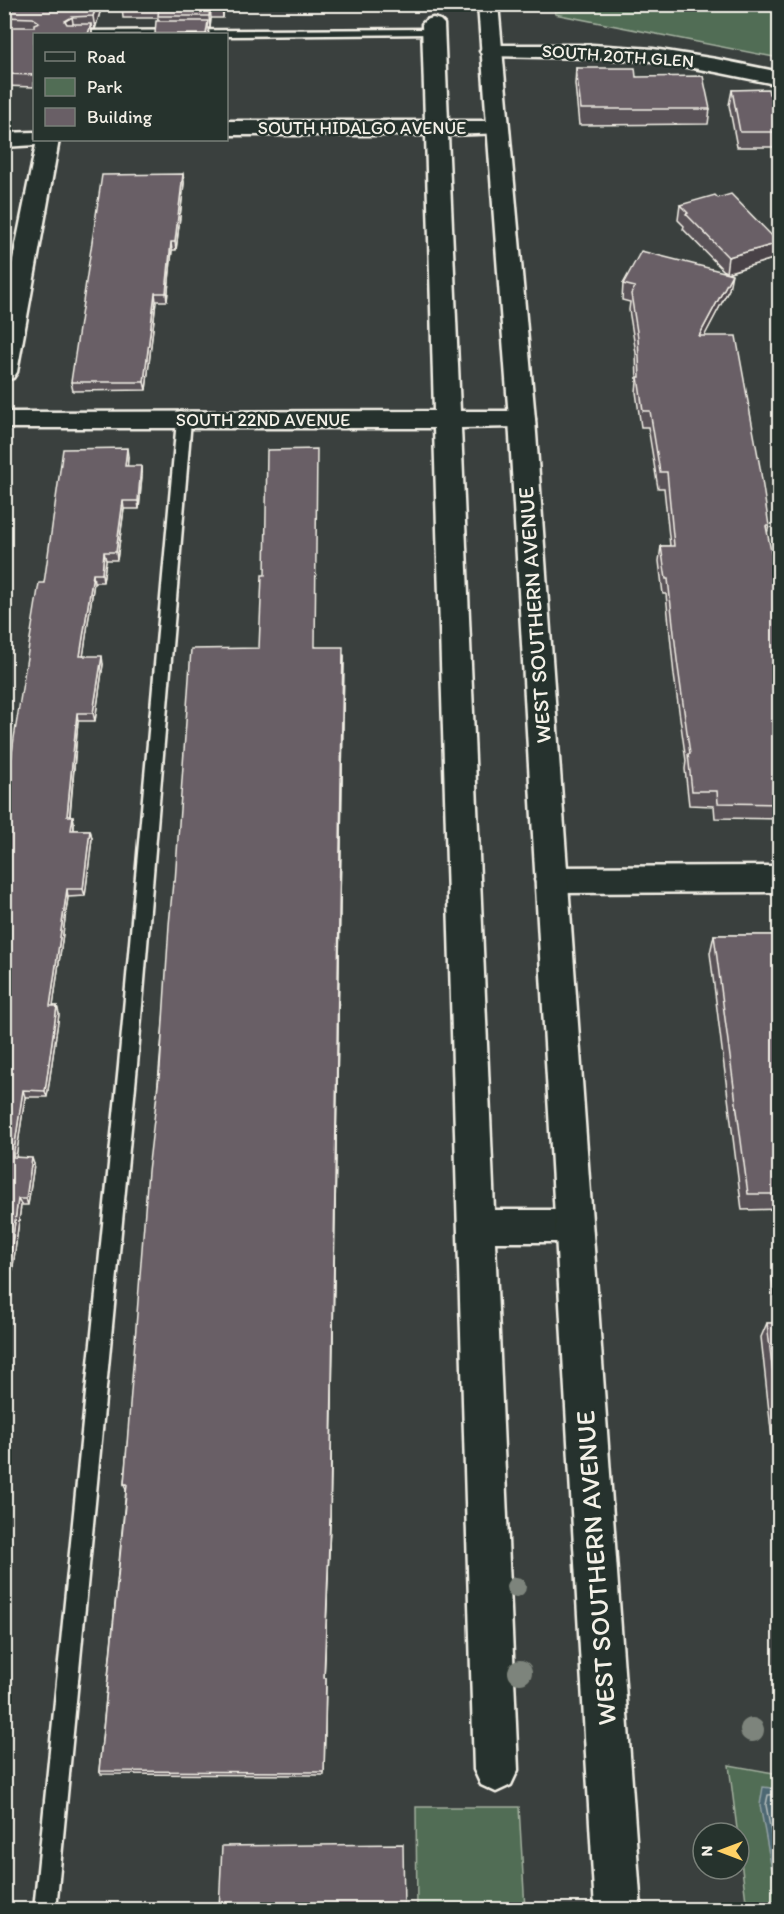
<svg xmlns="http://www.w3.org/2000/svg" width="784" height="1914" viewBox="0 0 784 1914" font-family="Itim,sans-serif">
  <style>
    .green { fill: #516d55; stroke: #a2af9e; stroke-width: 1.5 }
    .water { fill: #4e6873; stroke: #909fa2; stroke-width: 1.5 }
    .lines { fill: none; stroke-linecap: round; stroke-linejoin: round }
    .shore { stroke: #b2bab9; stroke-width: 1.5 }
    .service-casing { stroke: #f4f1e8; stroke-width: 5 }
    .minor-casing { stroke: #f4f1e8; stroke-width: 5 }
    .secondary-casing { stroke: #f4f1e8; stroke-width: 5 }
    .service { fill: #26332d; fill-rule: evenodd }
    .minor { fill: #26332d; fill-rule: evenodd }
    .secondary { fill: #26332d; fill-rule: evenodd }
    .tree { fill: #7d847b }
    .wall { fill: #5a5258; stroke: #f4f1e8; stroke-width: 1.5 }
    .shaded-wall { fill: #4a4247; stroke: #f4f1e8; stroke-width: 1.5 }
    .building { fill: #695f66; stroke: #f4f1e8; stroke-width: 1.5 }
    .labels { text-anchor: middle; stroke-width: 5; stroke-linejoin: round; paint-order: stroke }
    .far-street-label { font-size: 18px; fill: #f4f1e8; stroke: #26332d }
    .street-label { font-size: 22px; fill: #f4f1e8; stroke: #26332d }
    .near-street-label { font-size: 27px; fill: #f4f1e8; stroke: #26332d }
  </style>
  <rect width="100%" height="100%" fill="#3a403e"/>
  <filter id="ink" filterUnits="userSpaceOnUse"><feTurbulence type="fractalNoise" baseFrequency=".0167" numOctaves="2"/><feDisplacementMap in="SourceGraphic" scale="12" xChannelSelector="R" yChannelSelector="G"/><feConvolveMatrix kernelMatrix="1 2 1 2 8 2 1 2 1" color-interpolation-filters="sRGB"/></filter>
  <g filter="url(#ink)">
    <g class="green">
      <path d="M554 5H779V58L555 14Z"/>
      <path d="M729 1765 779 1774V1909H747Z"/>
      <path d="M416 1807H519L525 1909H417Z"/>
    </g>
    <path class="water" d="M763 1787 779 1789V1909L760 1805Z"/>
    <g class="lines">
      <path class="shore" d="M780 1794 768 1795 766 1805 780 1880"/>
      <g class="service-casing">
        <g id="service">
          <path d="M433 29 438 32 437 34 226 36V34H69L74 31Z"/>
          <path d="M184 416 191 420 137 1065 56 1910H34L119 1065 177 420Z"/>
        </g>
      </g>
      <g class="minor-casing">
        <g id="minor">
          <path d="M433 18 440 20 444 24 448 121H497L505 123 508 128 505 133 448 135 460 411H522L531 413 535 419 531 425 522 427 461 428 494 1210H573L586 1214 591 1226 586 1238 573 1242H495L518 1770 511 1785 496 1792 481 1785 474 1770 434 428H4V412L434 411 426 135H226V121H425L422 24 426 20Z"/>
          <path d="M491 45H592L653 49 716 59 780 72V85L716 72 653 61 592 58 483 56 480 51 483 46Z"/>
          <path d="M34 132V140H59L17 372 13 378 4 380V304L36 145 4 147V133Z"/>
          <path d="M780 866V892L551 893 540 889 535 880 540 871 551 867Z"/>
        </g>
      </g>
      <g class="secondary-casing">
        <path id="secondary" d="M478 4H498L535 419 641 1910H595L509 419Z"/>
      </g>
      <use href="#service" class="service"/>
      <use href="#minor" class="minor"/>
      <use href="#secondary" class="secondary"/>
    </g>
    <g class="tree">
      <circle cx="516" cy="1587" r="10"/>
      <circle cx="520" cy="1672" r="12"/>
      <circle cx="752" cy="1730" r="12"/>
    </g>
    <g class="wall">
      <path d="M4 4H100L101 9 95 29H92V34H34V87L4 86Z"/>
      <path d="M122 4H224L223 18H211L210 28H208L209 34 158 21V18H123Z"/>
      <path d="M576 68 636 77 710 109 708 124 579 125 575 84Z"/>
      <path d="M732 90 769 94H780V147H737L729 105Z"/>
      <path d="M183 174 184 183 176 250H172L167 301H156L146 390 73 391 71 382Z"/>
      <path d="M718 198 779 243 776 258 727 273 729 289 704 336 769 526 767 534 780 596V819L715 818 714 806 689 805 685 769 686 761 674 675 666 594H663L659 561 661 546H670L664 488H658L648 427H641L636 392 637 382 636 353 629 310 630 302 622 300 623 284 725 272 683 229 684 226 678 220 680 205Z"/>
      <path d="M128 456 127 466 142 475 139 509H124L117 560H106L103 582H94L83 656 103 664 95 721H78L70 816H73L74 823V830H90L92 838 85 896 68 897 53 1006H57L59 1014 47 1097H25L16 1157 34 1164 28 1205H21L5 1327 11 816H8L5 808 44 583Z"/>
      <path d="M315 647 344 655 330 1523 324 1678H326V1682L324 1775 101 1774 99 1771 126 1490 124 1484 175 882 259 648Z"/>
      <path d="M714 935H780V1209L742 1210 710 953Z"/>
      <path d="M778 1262H780V1494L774 1458 761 1337 767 1323H777L772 1277Z"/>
    </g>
    <g class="shaded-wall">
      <path d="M97 4H100L101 9 95 29 93 16Z"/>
      <path d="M222 4H224L223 18 222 6Z"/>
      <path d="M210 6 211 18 210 28 209 16Z"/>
      <path d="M72 17 74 29 67 34 65 21Z"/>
      <path d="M91 24 92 34H88Z"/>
      <path d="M183 174 184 183 176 250 175 242Z"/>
      <path d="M171 242 172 250 167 301 166 293Z"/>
      <path d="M779 243 776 258 726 273 728 257Z"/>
      <path d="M732 274 729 289 696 352 699 336Z"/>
      <path d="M155 293 156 301 146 390 144 382Z"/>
      <path d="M127 448 128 456 127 475 125 466Z"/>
      <path d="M141 466 142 475 139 509 138 501Z"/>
      <path d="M123 501 124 509 117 560 116 552Z"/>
      <path d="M104 552 106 560 103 582 102 574Z"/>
      <path d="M93 574 94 582 82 664 80 656Z"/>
      <path d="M344 655 330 1523 324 1682V1678Z"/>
      <path d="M102 656 103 664 95 721 93 713Z"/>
      <path d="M77 713 78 721 69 823 67 816Z"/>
      <path d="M73 816 74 823 73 838 71 830Z"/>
      <path d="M90 830 92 838 85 896 83 889Z"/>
      <path d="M67 889 68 897 52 1013 50 1006Z"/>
      <path d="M57 1006 59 1014 47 1097 45 1091Z"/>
      <path d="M23 1090 25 1097 15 1164 13 1157Z"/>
      <path d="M32 1158 34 1164 28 1205 26 1199Z"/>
      <path d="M18 1199 21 1205 5 1327 4 1303Z"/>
    </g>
    <g class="building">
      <path d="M4 4H97L93 16 72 17 65 21 67 24H91L88 34H34V75L4 74V27H34V24L39 22 33 18 4 17Z"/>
      <path d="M122 4H222V6H210L209 16H158L159 6H122Z"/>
      <path d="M156 21H208L206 34H155Z"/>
      <path d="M576 68H635L636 77 703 76 710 109H581Z"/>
      <path d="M768 89 769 94H780V132H740L732 90Z"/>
      <path d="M183 174 175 242H171L166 293H155L144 382H71L102 175Z"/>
      <path d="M731 194 779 243 728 257 686 214 688 213 680 205 715 195 718 198Z"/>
      <path d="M641 251 732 274 699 336H736L760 467 769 526H766L780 596V804L718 803 717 791H692L688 754H690L677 660 668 579H666L661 546H674L667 472H660L650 411H643L638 377H640L638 338 631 294 635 287 623 284Z"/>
      <path d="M127 448 125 466H141L138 501H123L116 552H104L102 574H93L80 656H102L93 713H77L67 816H73L71 830H90L83 889H67L50 1006H57L45 1091 23 1090 13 1157 32 1158 26 1199H18L4 1303V865L12 808H5L14 738 39 583H44L63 449Z"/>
      <path d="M317 449 315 647H343L330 1518 324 1678H326L324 1772 99 1771 127 1484H124L130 1405 148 1171 160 1068 169 925 173 882H175L191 649 259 648 262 575H265L267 450Z"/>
      <path d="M714 935H780V1194H748Z"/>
      <path d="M778 1262H780V1279Z"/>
      <path d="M767 1323H780V1433Z"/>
      <path d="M403 1844 404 1910H219L222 1846Z"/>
    </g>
  </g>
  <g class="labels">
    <g class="far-street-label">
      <text transform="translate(618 56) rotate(4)" y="6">SOUTH 20TH GLEN</text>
      <text x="362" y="134">SOUTH HIDALGO AVENUE</text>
      <text x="263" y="426">SOUTH 22ND AVENUE</text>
    </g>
    <g class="street-label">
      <text transform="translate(534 615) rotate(-94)" y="8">WEST SOUTHERN AVENUE</text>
    </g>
    <g class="near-street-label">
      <text transform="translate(596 1568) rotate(-94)" y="9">WEST SOUTHERN AVENUE</text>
    </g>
  </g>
  <rect width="784" height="1914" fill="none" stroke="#26332d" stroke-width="24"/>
  <rect x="12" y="12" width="760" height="1890" fill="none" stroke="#f4f1e8" stroke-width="2" filter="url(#ink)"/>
  <rect x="33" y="33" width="195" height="108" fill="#26332d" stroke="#787f78" stroke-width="1.5"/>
  <rect x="45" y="52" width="30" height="9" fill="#26332d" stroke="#787f78" stroke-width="1.5"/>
  <text x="87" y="63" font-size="18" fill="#f4f1e8">Road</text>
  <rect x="45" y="78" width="30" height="18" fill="#516d55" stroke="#787f78" stroke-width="1.5"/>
  <text x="87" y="93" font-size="18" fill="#f4f1e8">Park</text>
  <rect x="45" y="108" width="30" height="18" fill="#695f66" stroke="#787f78" stroke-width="1.5"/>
  <text x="87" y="123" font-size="18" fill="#f4f1e8">Building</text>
  <g transform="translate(721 1851) rotate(270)"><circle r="28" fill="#26332d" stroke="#787f78" stroke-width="1.5"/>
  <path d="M0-4.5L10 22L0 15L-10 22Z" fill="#ffd166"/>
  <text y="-9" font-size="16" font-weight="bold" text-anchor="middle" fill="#f4f1e8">N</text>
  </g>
</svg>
